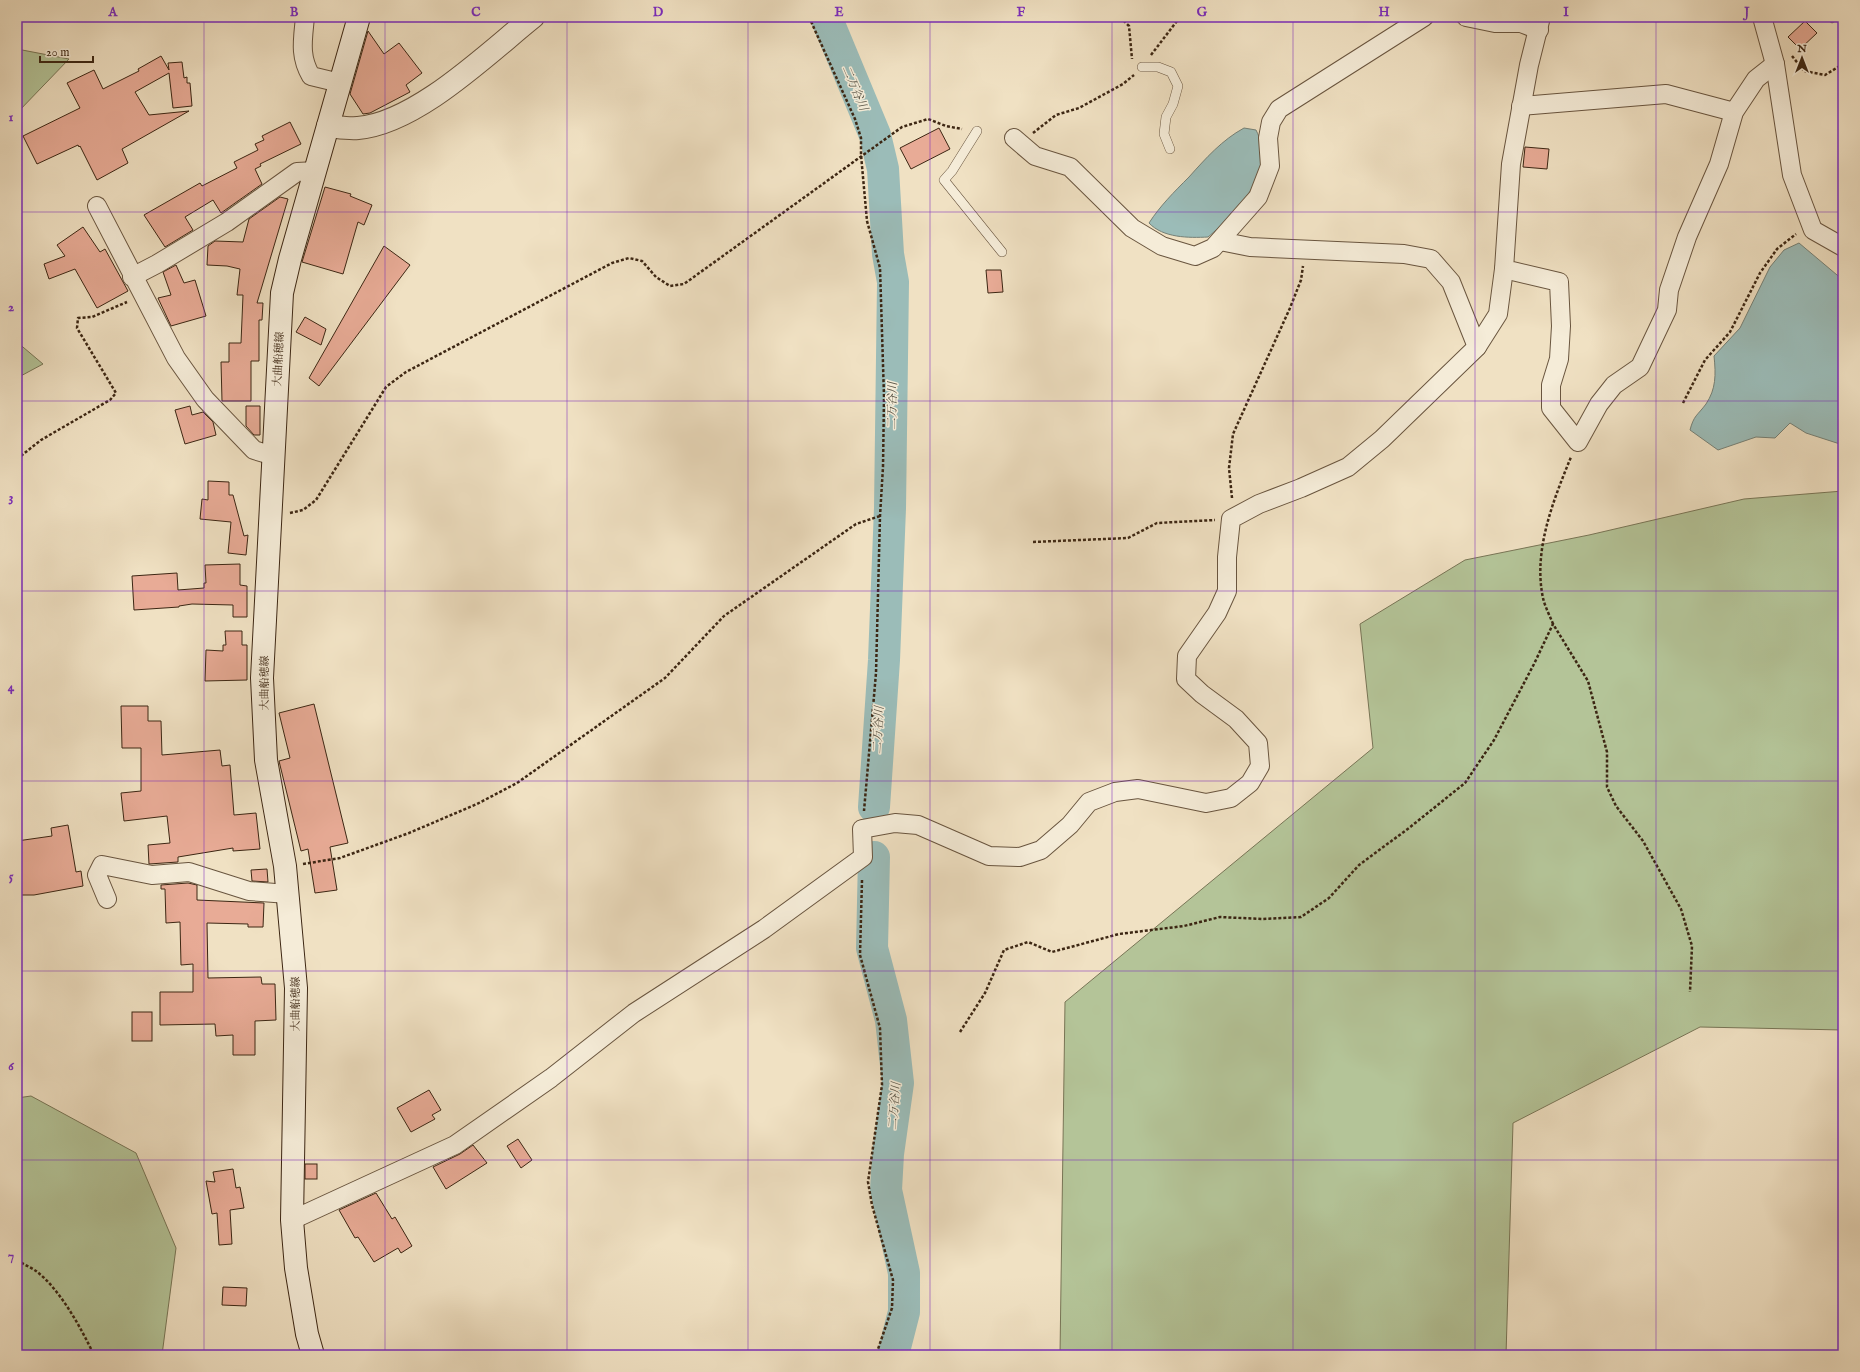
<svg xmlns="http://www.w3.org/2000/svg" width="1860" height="1372" viewBox="0 0 1860 1372" font-family="'IM FELL English','Noto Serif JP',serif">
  <style>
    .green { fill: #b4c498; stroke: #787556 }
    .water { fill: #9bbcb8; stroke: #758076 }
    .lines { fill: none; stroke-linecap: round; stroke-linejoin: round }
    .river { stroke: #9bbcb8; stroke-width: 32 }
    .building { fill: #e8ab96; stroke: #3c2613 }
    .service-casing { stroke: #69553f; stroke-width: 10 }
    .minor-casing { stroke: #69553f; stroke-width: 20 }
    .tertiary-casing { stroke: #69553f; stroke-width: 24 }
    .secondary-casing { stroke: #3c2613; stroke-width: 24 }
    .path { stroke: #3c2613; stroke-width: 2.5; stroke-dasharray: 3 2; stroke-linecap: butt }
    .service { stroke: #f5ecd8; stroke-width: 9 }
    .minor { stroke: #f5ecd8; stroke-width: 18 }
    .tertiary { stroke: #f5ecd8; stroke-width: 22 }
    .secondary { stroke: #f5ecd8; stroke-width: 22 }
    .grid { fill: none; stroke: #7b2cbf; stroke-width: 1; stroke-opacity: 0.55 }
    .labels { text-anchor: middle; stroke-width: 3; stroke-linejoin: round; paint-order: stroke }
    .street-label { font-size: 11px; fill: #3c2613; stroke: #f5ecd8 }
    .water-label { font-size: 12px; font-style: italic; fill: #585345; stroke: #f5ecd8 }
    .neatline { fill: none; stroke: #7b2cbf; stroke-width: 1.5 }
    .grid-label { font-size: 13px; text-anchor: middle; font-weight: bold; fill: #7b2cbf }
  </style>
  <rect width="100%" height="100%" fill="#f0e1c3"/>
  <filter id="stains"><feTurbulence type="fractalNoise" baseFrequency=".005" numOctaves="4"/><feColorMatrix values="0 0 0 0 .2 0 0 0 0 .09 0 0 0 0 .02 0 0 0 .5 -.17"/></filter>
  <radialGradient id="worn" r=".72"><stop offset=".6" stop-color="#630" stop-opacity="0"/><stop offset="1" stop-color="#630" stop-opacity=".3"/></radialGradient>
  <g class="green">
    <path d="M1823 17H1843L1832 23Z"/>
    <path d="M17 49 69 59 17 113Z"/>
    <path d="M17 342 43 364 17 378Z"/>
    <path d="M1843 491V1030L1700 1027 1513 1123 1506 1355H1060L1065 1002 1373 748 1360 624 1465 560 1589 535 1744 499Z"/>
    <path d="M31 1096 136 1153 176 1248 162 1355H17V1098Z"/>
  </g>
  <g class="water">
    <path d="M1244 128 1256 130C1277 171 1238 212 1208 237 1189 238 1163 238 1149 223 1160 206 1174 192 1189 177 1206 158 1222 140 1244 128Z"/>
    <path d="M1799 243 1843 280V445L1806 433 1790 423 1775 438 1756 437 1718 450 1690 430C1694 415 1697 416 1706 404 1716 389 1716 375 1714 356L1740 328 1770 267 1784 250Z"/>
  </g>
  <g class="lines">
    <g class="river">
      <path d="M826 17 875 135 883 169 888 254 893 282 890 508 884 660 874 807"/>
      <path d="M874 857 872 948 891 1020 898 1083 888 1154 886 1190 904 1273V1312L893 1355"/>
    </g>
  </g>
  <g class="building">
    <path d="M1805 21 1817 33 1800 49 1788 37Z"/>
    <path d="M368 31 384 54 399 43 422 73 406 85 410 92 370 113 363 114 350 94Z"/>
    <path d="M161 56 169 70 168 63 182 62 184 78 187 77V83H190L192 106 173 108 169 73 135 92 149 115 189 111 122 149 128 163 97 180 80 146 79 147 78 145 37 164 23 136 80 108 67 83 94 70 103 89 139 71 138 69Z"/>
    <path d="M290 122 301 144 260 164 261 166 255 169 262 184 221 213 213 200 185 217 193 230 165 247 144 215 200 183 202 186 237 168 234 162 258 150 255 144 264 140 262 136Z"/>
    <path d="M939 128 950 149 911 169 900 148Z"/>
    <path d="M1525 147 1549 149 1547 169 1523 167Z"/>
    <path d="M325 187 351 194 350 196 372 205 364 225 358 222 343 274 302 262Z"/>
    <path d="M280 197 288 199 257 303H263L262 320H259V361H251V401H222L221 362H229V343H241L243 295H237L240 269 227 266 207 265 208 246 215 241 243 242 249 219Z"/>
    <path d="M83 227 100 252 105 249 128 291 97 308 75 269 49 279 44 264 65 256 57 245Z"/>
    <path d="M384 246 410 265 319 386 309 378Z"/>
    <path d="M176 265 184 283 195 280 206 316 171 326 158 298 171 295 163 272Z"/>
    <path d="M986 270H1001L1003 292 988 293Z"/>
    <path d="M305 317 326 329 321 345 296 332Z"/>
    <path d="M190 406 192 415 203 412 213 422 216 435 185 444 175 410Z"/>
    <path d="M246 406H260V435H254L246 426Z"/>
    <path d="M208 481 229 482V495H233L244 536 248 535 246 555 228 553 231 522 200 519 202 499 208 500Z"/>
    <path d="M240 564V585L247 586V617H233V605L192 604 179 606V607L134 610 132 576 177 573 178 590 204 588V583H206L205 565Z"/>
    <path d="M225 631H242V645H247V680L205 681 206 650 223 651V645H226Z"/>
    <path d="M314 704 348 843 330 847 337 890 315 893 308 849 301 851 279 761 290 758 279 713Z"/>
    <path d="M121 706H148V721H161L162 755 220 750 222 766 230 765 234 815 256 813 260 849 233 851V848L178 857V862L149 864 148 845 170 843 167 816 124 821 121 793 141 791V748H122Z"/>
    <path d="M68 825 76 872 81 871 83 886 34 895H17V841L52 836 51 828Z"/>
    <path d="M267 869 268 882 252 881 251 870Z"/>
    <path d="M188 883 197 885V900L264 903 263 927H248V924L207 923 208 978 261 977 262 984H275L276 1020 255 1021V1055H233V1035L216 1036 215 1024 160 1025V992H193V964L181 965 180 922 166 923 165 889H161V885Z"/>
    <rect x="132" y="1012" width="20" height="29"/>
    <path d="M429 1090 441 1110 432 1115 435 1119 411 1132 397 1108Z"/>
    <path d="M518 1139 532 1160 521 1168 507 1146Z"/>
    <path d="M473 1145 487 1163 446 1189 433 1167 460 1154Z"/>
    <rect x="305" y="1164" width="12" height="15"/>
    <path d="M233 1169 236 1188 240 1187 244 1208 230 1210 232 1244 219 1245 217 1213 212 1214 206 1181 215 1182 213 1172Z"/>
    <path d="M376 1193 392 1219 395 1217 412 1246 401 1253 398 1248 374 1262 358 1237 355 1238 339 1210Z"/>
    <path d="M223 1287 247 1288 246 1306 222 1305Z"/>
  </g>
  <g class="lines">
    <g class="service-casing">
      <g id="service">
        <path d="M1142 67H1158L1171 72 1178 86 1173 104 1166 117 1164 134 1170 149"/>
        <path d="M977 131 952 171 944 180 1002 252"/>
      </g>
    </g>
    <g class="minor-casing">
      <g id="minor">
        <path d="M305 17C303 39 299 56 311 76L340 83"/>
        <path d="M1466 17 1495 23H1521L1539 30"/>
        <path d="M1541 17 1529 65 1511 164 1504 269 1559 282 1561 326 1559 359 1551 385V408L1578 442 1599 404 1614 385 1640 367 1667 310 1669 290 1687 237 1719 164 1734 112 1756 79 1775 64"/>
        <path d="M1762 17 1775 64 1792 175 1813 230 1843 247"/>
        <path d="M1521 106 1666 94 1734 112"/>
        <path d="M1014 138 1035 156 1070 167 1132 228 1162 246 1195 256 1213 248 1258 197 1270 166 1268 138 1271 122 1279 109 1424 17"/>
        <path d="M97 206 176 358 205 399 254 450 274 456"/>
        <path d="M1220 241 1250 247 1404 254 1431 259 1451 282 1477 347"/>
        <path d="M132 277 157 264 227 222 297 172 316 171"/>
        <path d="M107 899 97 875 102 865 152 875 189 872 249 891 288 894"/>
        <path d="M292 1220 455 1145 551 1078 634 1013 764 929 863 857 862 829 895 823 918 825 989 856 1020 857 1041 850 1070 825 1089 802 1115 792 1138 789 1206 803 1231 798 1250 783 1260 766 1258 743 1236 719 1202 694 1186 679 1187 656 1217 613 1227 591V557L1231 519 1259 504 1301 488 1348 467 1382 439 1477 347 1498 314 1504 269"/>
      </g>
    </g>
    <g class="tertiary-casing">
      <path id="tertiary" d="M328 126C338 127 349 129 358 128 417 123 488 53 533 17"/>
    </g>
    <g class="secondary-casing">
      <path id="secondary" d="M313 1355 307 1334 296 1268 292 1220 296 988 285 866 266 760 262 678 282 293 290 259 359 17"/>
    </g>
    <g class="path">
      <path d="M809 17 855 119 861 138V155L867 221 880 268 884 397 883 467 880 516 876 673 864 811"/>
      <path d="M1120 17 1129 26 1132 59"/>
      <path d="M1151 55 1180 17"/>
      <path d="M1792 56 1804 71 1825 75 1843 64"/>
      <path d="M1033 133 1056 115 1079 108 1123 84 1134 75"/>
      <path d="M1683 403 1705 360 1730 332 1760 273 1777 249 1796 234"/>
      <path d="M17 459 41 440 110 400 116 393 77 328 78 318 92 317 127 302"/>
      <path d="M1232 498 1229 468 1233 434 1290 308 1301 280 1303 266"/>
      <path d="M290 513 303 510 316 500 386 387 406 372 612 263 629 258 642 261 656 277 670 286 684 284 902 127 928 119 946 126 962 129"/>
      <path d="M1033 542 1128 538 1157 523 1215 520"/>
      <path d="M1553 624C1550 616 1545 607 1543 598 1533 551 1553 501 1571 457"/>
      <path d="M303 864 340 858 409 833 477 804 517 783 665 678 724 616 856 524 880 516"/>
      <path d="M862 880 860 955 880 1028 882 1085 868 1182 872 1205 893 1280 892 1308 876 1355"/>
      <path d="M960 1032 985 993 1004 950 1028 942 1052 952 1119 934 1184 926 1220 917 1262 919 1301 917 1329 898 1359 865 1409 828 1465 783 1494 740 1534 664 1553 624 1588 681 1607 752V787L1616 806 1643 841 1681 909 1692 946 1690 992"/>
      <path d="M17 1260C23 1264 30 1267 36 1271 60 1289 81 1328 94 1355"/>
    </g>
    <use href="#service" class="service"/>
    <use href="#minor" class="minor"/>
    <use href="#tertiary" class="tertiary"/>
    <use href="#secondary" class="secondary"/>
  </g>
  <path class="grid" d="M204 17V1355M385 17V1355M567 17V1355M748 17V1355M930 17V1355M1112 17V1355M1293 17V1355M1475 17V1355M1656 17V1355M17 212H1843M17 401H1843M17 591H1843M17 781H1843M17 971H1843M17 1160H1843"/>
  <g class="labels">
    <g class="street-label">
      <text transform="translate(278 359) rotate(-87)" y="4">大曲船穂線</text>
      <text transform="translate(264 683) rotate(-90)" y="4">大曲船穂線</text>
      <text transform="translate(295 1004) rotate(-90)" y="4">大曲船穂線</text>
    </g>
    <g class="water-label">
      <text transform="translate(855 88) rotate(67)" y="4">二万谷川</text>
      <text transform="translate(892 406) rotate(-89)" y="4">二万谷川</text>
      <text transform="translate(878 730) rotate(-87)" y="4">二万谷川</text>
      <text transform="translate(894 1106) rotate(-85)" y="4">二万谷川</text>
    </g>
  </g>
  <rect width="1860" height="1372" fill="none" stroke="#f0e1c3" stroke-width="44"/>
  <g transform="translate(1802 58)" stroke="#f5ecd8" stroke-width="3" paint-order="stroke">
  <path d="M0-3L7 15L0 10L-7 15Z" fill="#3c2613"/>
  <text y="-6" font-size="11" font-weight="bold" text-anchor="middle" fill="#3c2613">N</text>
  </g>
  <path d="M40 56v6h53v-6" fill="none" stroke="#3c2613" stroke-width="2"/>
  <text x="46" y="56" font-size="12" fill="#3c2613" stroke="#f5ecd8" stroke-width="3" paint-order="stroke">20 m</text>
  <rect x="22" y="22" width="1816" height="1328" class="neatline"/>
  <g class="grid-label">
    <text x="113" y="16">A</text>
    <text x="294" y="16">B</text>
    <text x="476" y="16">C</text>
    <text x="658" y="16">D</text>
    <text x="839" y="16">E</text>
    <text x="1021" y="16">F</text>
    <text x="1202" y="16">G</text>
    <text x="1384" y="16">H</text>
    <text x="1566" y="16">I</text>
    <text x="1747" y="16">J</text>
    <text x="11" y="121">1</text>
    <text x="11" y="311">2</text>
    <text x="11" y="501">3</text>
    <text x="11" y="691">4</text>
    <text x="11" y="880">5</text>
    <text x="11" y="1070">6</text>
    <text x="11" y="1260">7</text>
  </g>
  <rect width="100%" height="100%" filter="url(#stains)"/>
  <rect width="100%" height="100%" fill="url(#worn)"/>
</svg>
